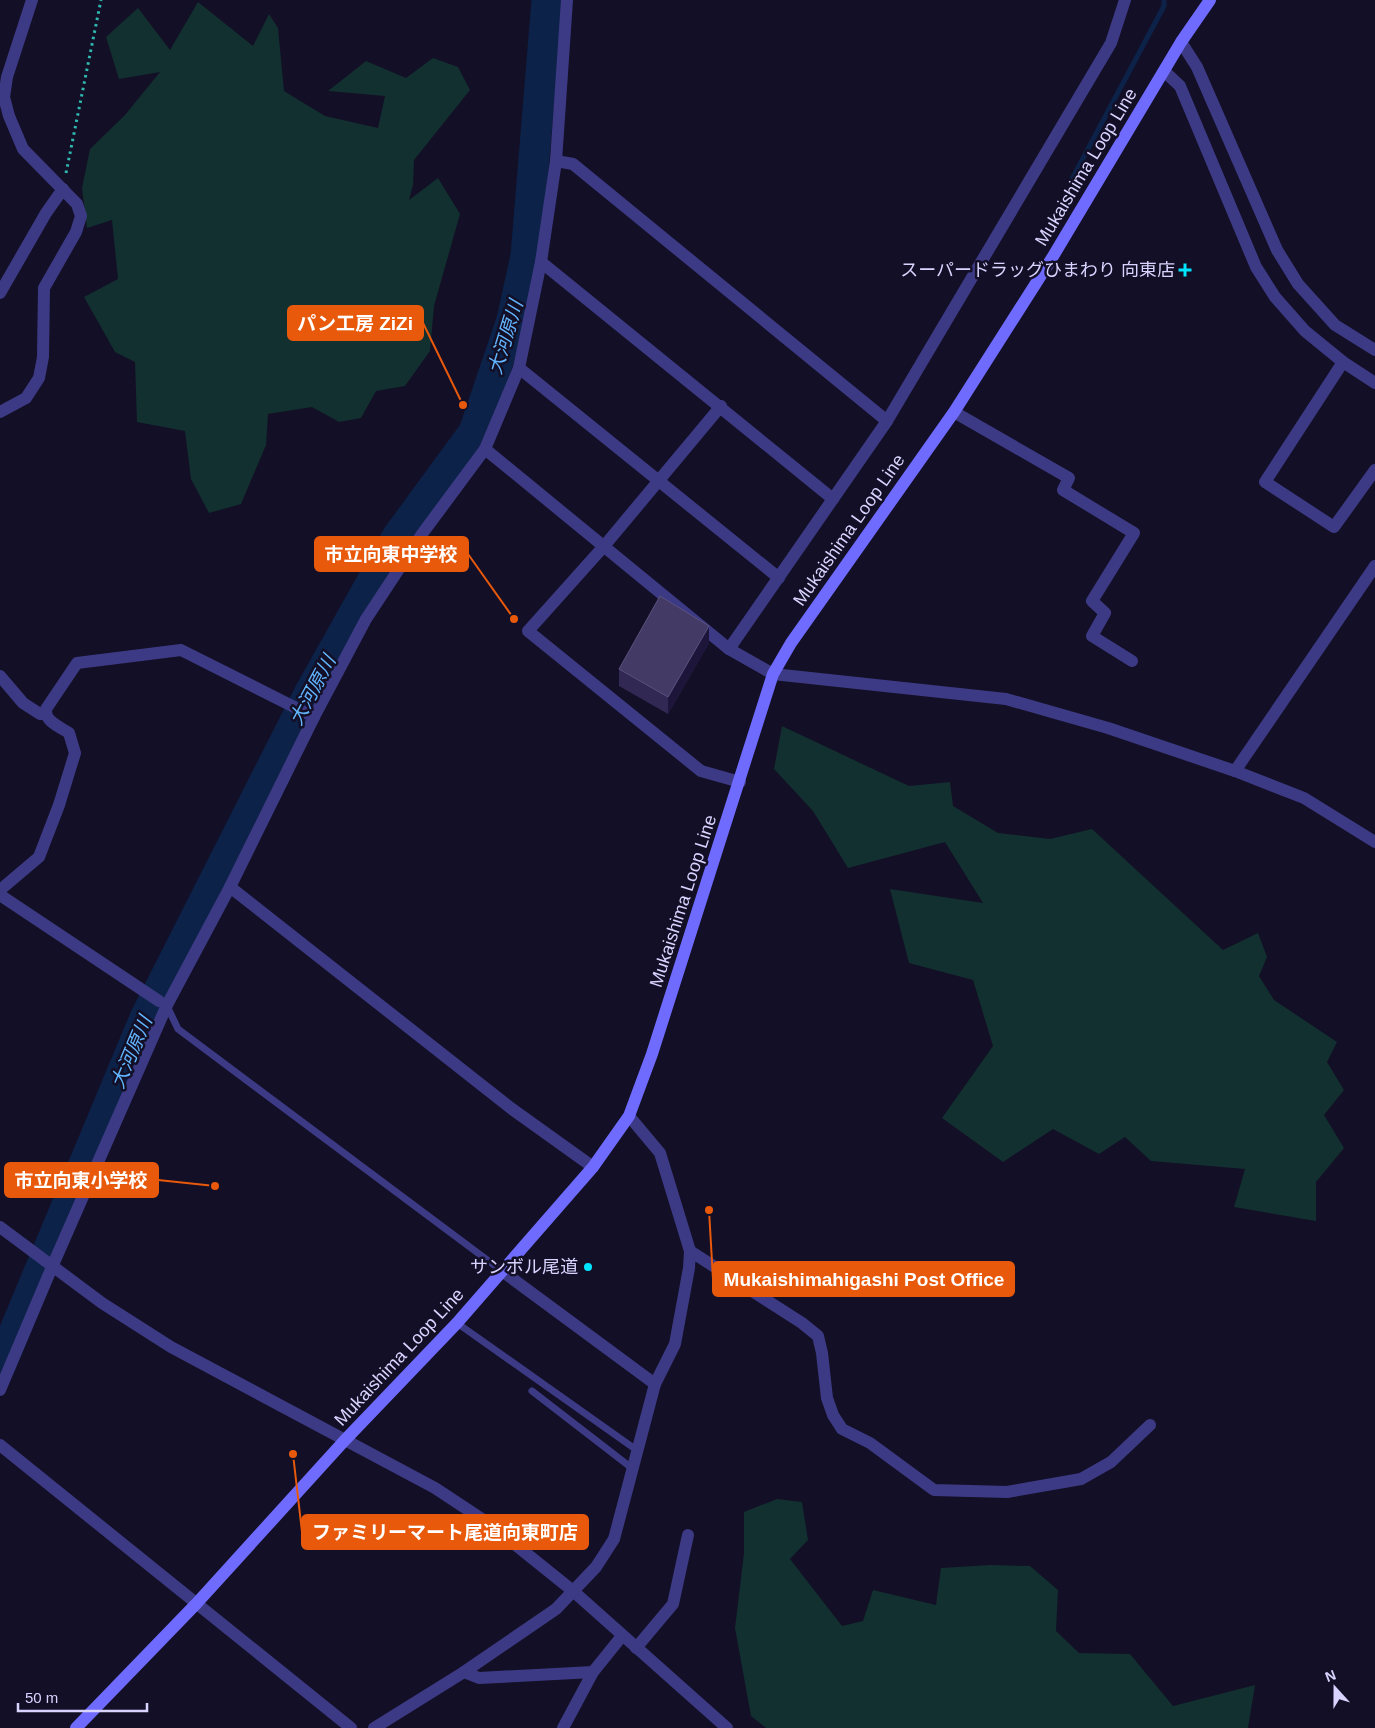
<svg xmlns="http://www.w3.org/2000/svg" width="1375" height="1728" viewBox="0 0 1375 1728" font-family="Helvetica,'Noto Sans JP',sans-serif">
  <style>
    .green { fill: #12302f }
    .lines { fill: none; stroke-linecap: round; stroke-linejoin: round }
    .stream { stroke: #0c2248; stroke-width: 5 }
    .river { stroke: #0c2248; stroke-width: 31 }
    .path { stroke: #2fb8b0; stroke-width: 3; stroke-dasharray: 2.5 4; stroke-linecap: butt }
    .service { stroke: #3d3a85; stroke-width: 7 }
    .minor { stroke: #3d3a85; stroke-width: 12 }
    .tertiary { stroke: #3d3a85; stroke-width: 12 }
    .secondary { stroke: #6f6bff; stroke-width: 12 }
    .wall { fill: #312854 }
    .shaded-wall { fill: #1d163a }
    .building { fill: #433a66; stroke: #5a527e }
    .poi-dot { fill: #00e5ff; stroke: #130f26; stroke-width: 2 }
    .labels { text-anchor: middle; stroke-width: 5; stroke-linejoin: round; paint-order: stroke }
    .street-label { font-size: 18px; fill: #d9d4ff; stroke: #130f26 }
    .poi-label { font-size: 18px; fill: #d9d4ff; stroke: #130f26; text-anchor: end }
    .water-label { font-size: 19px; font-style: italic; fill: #62b6ff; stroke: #130f26 }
    .leader { fill: none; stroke: #e8590c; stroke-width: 2 }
    .callout-dot { fill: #e8590c; stroke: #130f26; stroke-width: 2 }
    .callout { fill: #e8590c; stroke: #e8590c; stroke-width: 2 }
    .callout-label { font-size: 19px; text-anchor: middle; font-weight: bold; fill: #fff }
  </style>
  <rect width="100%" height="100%" fill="#130f26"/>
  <g class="green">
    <path d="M198 2 253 46 269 14 278 28 284 91 325 116 378 128 385 96 328 91 366 61 406 78 433 58 458 67 470 90 414 160 413 185 409 200 438 178 460 214 434 306 430 351 405 386 376 391 361 418 339 422 312 407 268 414 266 445 241 504 209 513 191 479 185 431 137 422 135 362 115 352 84 297 118 279 112 220 87 228 82 188 90 149 125 115 160 72 119 79 106 37 138 8 170 50Z"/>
    <path d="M782 726 909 786 950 782 953 806 998 833 1050 839 1092 829 1223 950 1258 933 1267 957 1259 976 1274 1000 1337 1042 1327 1062 1344 1090 1324 1115 1344 1148 1316 1182V1221L1234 1207 1245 1169 1151 1161 1125 1137 1099 1154 1053 1129 1003 1162 942 1118 993 1046 973 980 909 963 890 889 983 903 945 842 848 868 813 811 774 769Z"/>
    <path d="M777 1499 802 1502 808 1540 790 1559 842 1626 863 1621 873 1590 936 1605 941 1568 991 1565 1030 1566 1058 1590 1056 1631 1079 1653 1130 1654 1173 1706 1255 1685 1248 1728H766L751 1716 735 1628 744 1553V1512Z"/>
  </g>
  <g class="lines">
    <path class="stream" d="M1072 179 1164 6V0"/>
    <path class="river" d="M0 1366 145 1018 310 692 397 537 474 432 512 320 526 256 547 0"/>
    <path class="path" d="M66 173 101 0"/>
    <g class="service">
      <path d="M167 1006 178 1029 502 1271"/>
      <path d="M457 1323 638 1451"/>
      <path d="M532 1391 633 1469"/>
    </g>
    <g class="minor">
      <path d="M1181 42 1197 67 1277 250 1298 284 1335 325 1375 350"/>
      <path d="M556 161 573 164 887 421"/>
      <path d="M541 262 833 499"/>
      <path d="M0 293 46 213 63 189"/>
      <path d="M1343 362 1265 482 1334 527 1375 470"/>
      <path d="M519 368 779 578"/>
      <path d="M721 406 605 545 528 631 701 771 740 782"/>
      <path d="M0 412 26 398 39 378 43 357 44 288 76 232 81 216 77 204 23 149 9 116 4 97 7 77 32 0"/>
      <path d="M954 412 1069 478 1063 490 1134 533 1092 601 1105 613 1092 636 1132 661"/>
      <path d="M485 449 729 649 773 674"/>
      <path d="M729 649 887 421 1111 43 1125 0"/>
      <path d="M0 676 23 703 40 714 45 713"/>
      <path d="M1235 771 1375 566"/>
      <path d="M230 887 512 1109 593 1167"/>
      <path d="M0 890 39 857 59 805 75 753 69 733C60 727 44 721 46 709L77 663 181 650 314 717"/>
      <path d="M0 895 159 1001"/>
      <path d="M690 1251 802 1323 818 1336 822 1353 827 1398 833 1415 842 1429 870 1443 934 1490 1007 1492 1081 1479 1111 1462 1150 1425"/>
      <path d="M502 1271 655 1384"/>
      <path d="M0 1390 52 1267"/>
      <path d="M0 1445 351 1728"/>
      <path d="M573 1591 727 1728"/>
      <path d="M636 1648 673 1604 688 1535"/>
      <path d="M464 1672 479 1678 593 1672"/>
      <path d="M374 1728 464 1672 556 1609 596 1567 614 1539 655 1384 675 1344 689 1268 690 1251 660 1153 629 1116"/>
      <path d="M563 1728 593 1672 622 1636"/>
    </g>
    <g class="tertiary">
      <path d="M1164 71 1180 86 1256 267 1275 297 1305 331 1343 362 1375 383"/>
      <path d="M773 674 1006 699 1108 728 1235 771 1304 798 1375 842"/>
      <path d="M0 1227 102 1303 171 1347 435 1488 491 1525 573 1591"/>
      <path d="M52 1267 167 1005 230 887 314 717 366 619 422 534 485 449 519 368 541 262 556 161 567 0"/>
    </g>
    <path class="secondary" d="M76 1728 196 1604 345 1440 457 1323 593 1167 629 1116 652 1054 773 674 791 643 954 412 1052 258 1181 42 1210 0"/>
  </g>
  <path class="wall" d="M709 643 668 714 619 686V669Z"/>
  <path class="shaded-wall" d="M709 626V643L668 714V697Z"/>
  <path class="building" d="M660 596 709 626 668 697 619 669Z"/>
  <g class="poi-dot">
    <path d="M1182.5 262.5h5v5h5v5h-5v5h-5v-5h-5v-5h5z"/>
    <circle cx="588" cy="1267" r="5"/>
  </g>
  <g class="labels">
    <g class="street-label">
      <text transform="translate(1086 167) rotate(-59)" y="6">Mukaishima Loop Line</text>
      <text transform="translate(849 530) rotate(-55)" y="6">Mukaishima Loop Line</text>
      <text transform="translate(683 901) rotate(-72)" y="6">Mukaishima Loop Line</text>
      <text transform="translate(399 1357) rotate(-47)" y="6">Mukaishima Loop Line</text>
    </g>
    <g class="poi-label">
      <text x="1175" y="276">スーパードラッグひまわり 向東店</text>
      <text x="578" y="1273">サンボル尾道</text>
    </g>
    <g class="water-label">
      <text transform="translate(505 337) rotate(-73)" y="7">大河原川</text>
      <text transform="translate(312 690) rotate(-62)" y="7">大河原川</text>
      <text transform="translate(131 1052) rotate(-67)" y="7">大河原川</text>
    </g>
  </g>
  <path class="leader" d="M463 405L423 323M514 619L468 554M215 1186L158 1180M709 1210L713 1279M293 1454L302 1532"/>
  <g class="callout-dot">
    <circle cx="463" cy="405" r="5"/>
    <circle cx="514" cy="619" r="5"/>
    <circle cx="215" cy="1186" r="5"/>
    <circle cx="709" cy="1210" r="5"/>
    <circle cx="293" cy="1454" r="5"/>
  </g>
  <g class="callout">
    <rect x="288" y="306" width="135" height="34" rx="5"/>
    <rect x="315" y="537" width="153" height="34" rx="5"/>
    <rect x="5" y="1163" width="153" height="34" rx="5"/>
    <rect x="713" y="1262" width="301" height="34" rx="5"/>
    <rect x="302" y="1515" width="286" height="34" rx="5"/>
  </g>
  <g class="callout-label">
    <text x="355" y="330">パン工房 ZiZi</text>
    <text x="391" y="561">市立向東中学校</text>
    <text x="81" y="1187">市立向東小学校</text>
    <text x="864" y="1286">Mukaishimahigashi Post Office</text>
    <text x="445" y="1539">ファミリーマート尾道向東町店</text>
  </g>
  <g transform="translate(1335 1688) rotate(339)" stroke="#130f26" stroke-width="4" paint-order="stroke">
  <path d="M0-4L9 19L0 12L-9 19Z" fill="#d9d4ff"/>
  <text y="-8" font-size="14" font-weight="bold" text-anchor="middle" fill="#d9d4ff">N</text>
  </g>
  <path d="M18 1703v8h129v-8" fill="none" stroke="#d9d4ff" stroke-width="2.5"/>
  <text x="25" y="1703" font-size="15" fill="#d9d4ff" stroke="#130f26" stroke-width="4" paint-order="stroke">50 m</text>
</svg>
